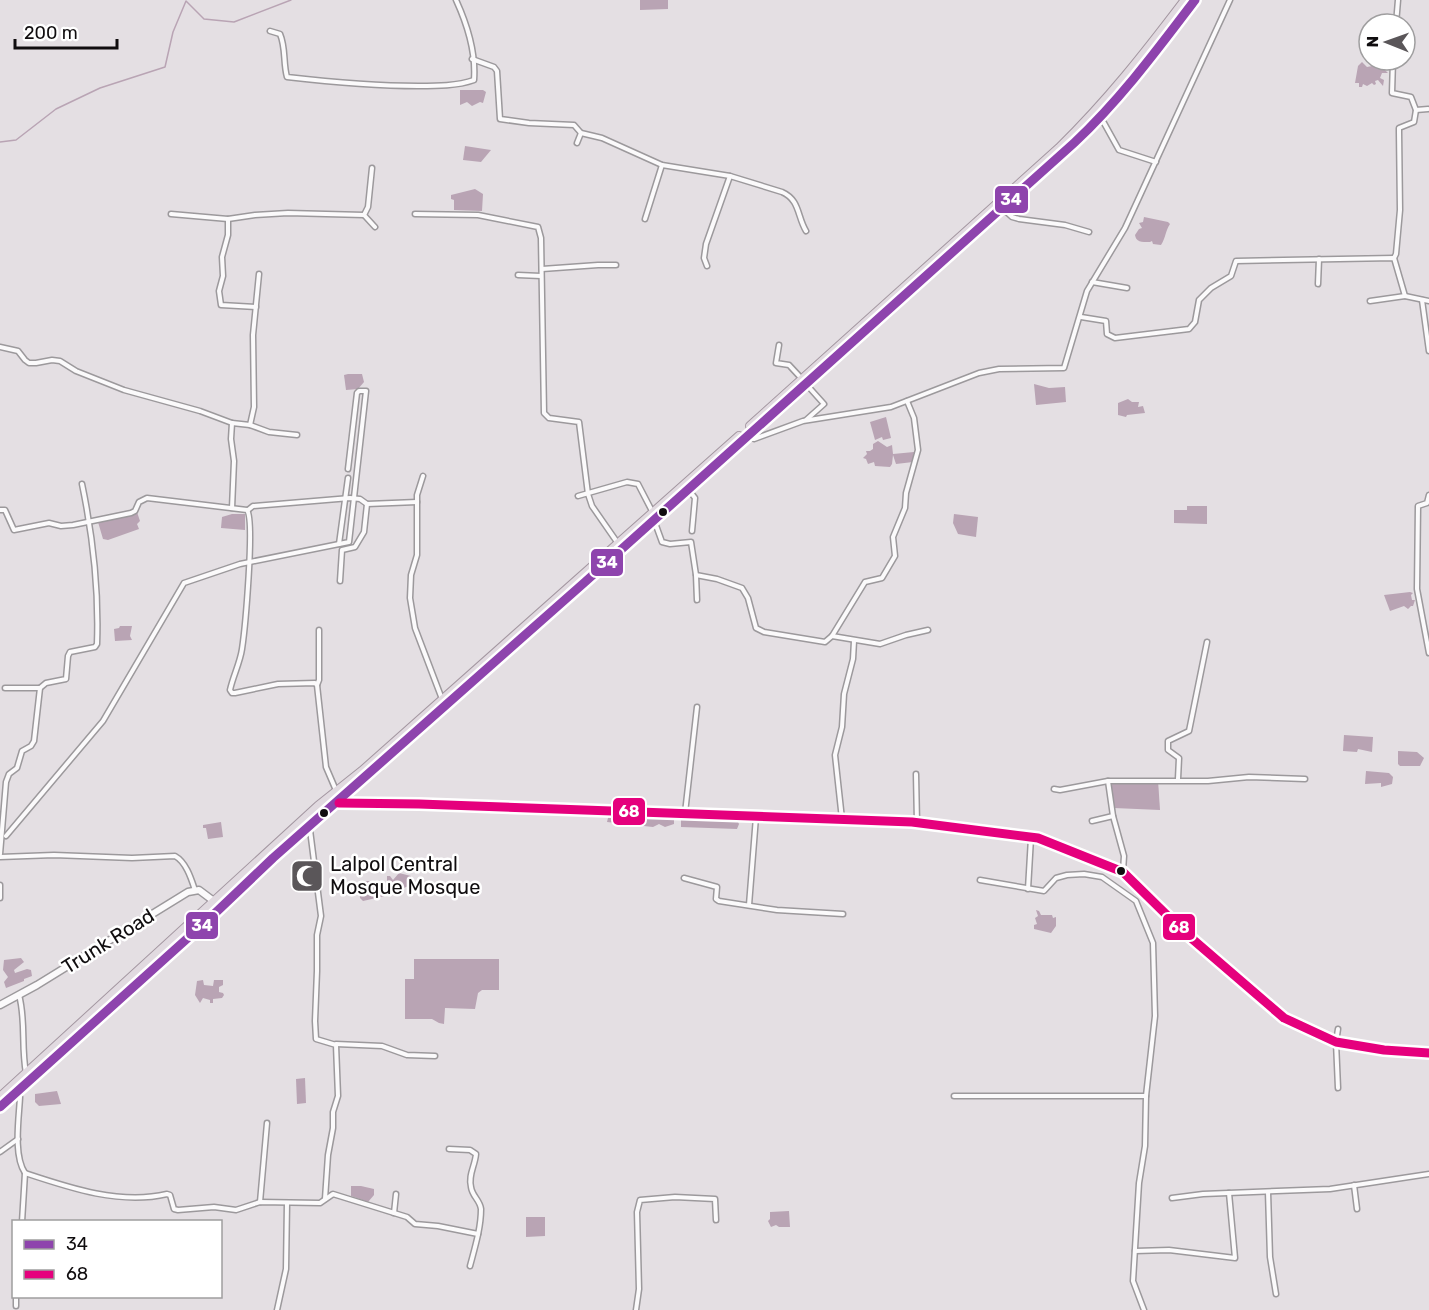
<svg xmlns="http://www.w3.org/2000/svg" width="1429" height="1310" viewBox="0 0 1429 1310" font-family="Rubik,sans-serif">
  <style>
    .water { fill: #b9a4b4 }
    .lines { fill: none; stroke-linecap: round; stroke-linejoin: round }
    .stream { stroke: #b9a4b4; stroke-width: 1.5 }
    .minor-casing { stroke: #9c999c; stroke-width: 7 }
    .secondary-casing { stroke: #9c999c; stroke-width: 9 }
    .trunk-casing { stroke: #a396a0; stroke-width: 10 }
    .minor { stroke: #fbfafb; stroke-width: 4 }
    .secondary { stroke: #fbfafb; stroke-width: 6 }
    .trunk { stroke: #e1dae0; stroke-width: 8 }
    .bus-1-casing { stroke: #fff; stroke-width: 14 }
    .bus-2-casing { stroke: #fff; stroke-width: 14 }
    .bus-1 { stroke: #8e44ad; stroke-width: 9 }
    .bus-2 { stroke: #e5007d; stroke-width: 9 }
    .bus-dot { fill: #100d0f; stroke: #fff; stroke-width: 2 }
    .labels { text-anchor: middle; stroke-width: 5; stroke-linejoin: round; paint-order: stroke }
    .poi-label { font-size: 20px; fill: #100d0f; stroke: #fff; text-anchor: start }
    .street-label { font-size: 20px; fill: #100d0f; stroke: #fff }
    .line-badge { stroke: #fff; stroke-width: 2 }
    .badge-label { font-size: 16px; text-anchor: middle; font-weight: bold; fill: #fff }
  </style>
  <rect width="100%" height="100%" fill="#e4dfe3"/>
  <g class="water">
    <path d="M640 0H668V9L640 10Z"/>
    <path d="M1362 62 1367 67 1377 65 1379 68 1389 65 1385 70 1388 73H1382L1380 78 1384 80 1383 86 1378 80 1375 81 1376 84 1374 85 1372 83 1367 86 1363 84 1362 87H1359V83H1355L1358 66Z"/>
    <path d="M460 90H483L486 92 483 103 480 102 472 106 467 102 460 105Z"/>
    <path d="M465 146 491 150 481 162 463 160Z"/>
    <path d="M475 189 483 194 482 211 454 210V200L451 199V195Z"/>
    <path d="M1144 217 1168 222 1170 224C1165 232 1166 237 1161 245L1153 244 1152 241 1150 242C1141 242 1136 242 1135 235L1139 229 1142 228 1139 223 1143 222Z"/>
    <path d="M348 374H362L364 382 358 389 346 390 344 375Z"/>
    <path d="M1034 384 1049 388 1065 387 1066 402 1036 405Z"/>
    <path d="M1128 399 1132 402H1139L1138 407 1143 406 1145 413 1127 415 1126 417 1118 415V403Z"/>
    <path d="M886 417 891 438 883 440 882 437 875 440 870 422Z"/>
    <path d="M878 441 887 447 892 445 893 454 914 452 913 462 896 464 893 455 892 464 890 467 875 466 874 462 868 464 866 459 863 458 867 454 866 451H870L873 449V444Z"/>
    <path d="M1187 506H1207V524L1174 523V510H1187Z"/>
    <path d="M137 512 140 521 137 524 139 529 108 540 103 539 98 522Z"/>
    <path d="M232 514H245V530L221 528 222 517Z"/>
    <path d="M954 514 978 517 976 537 958 534 953 523Z"/>
    <path d="M1410 592 1413 593 1411 595 1412 600H1415L1413 606H1411L1408 609 1404 606 1390 611 1384 595Z"/>
    <path d="M120 626H132L130 636 132 640 115 641 114 629 119 628Z"/>
    <path d="M1344 735 1373 737 1372 752 1358 749 1357 752 1343 751Z"/>
    <path d="M1398 751 1417 752 1424 758 1420 766H1400L1398 764Z"/>
    <path d="M1366 771 1389 773 1393 777 1392 784 1381 787V783L1365 784Z"/>
    <path d="M1158 780 1160 810 1114 808 1108 783Z"/>
    <path d="M609 814 669 817V820H674V824L665 827 659 824 653 827 607 822Z"/>
    <path d="M681 818 737 820 739 824 737 829 681 827Z"/>
    <path d="M221 822 223 837 208 839 206 828H203V825Z"/>
    <path d="M399 873 411 876 412 884 392 894 387 887V876H390L393 880Z"/>
    <path d="M367 881 382 882 385 896 363 901 360 898 359 884Z"/>
    <path d="M1036 910 1039 911 1041 915H1052L1053 918 1056 917V926L1051 933 1034 929V925L1037 924 1035 918 1038 916Z"/>
    <path d="M21 958 24 962 14 970 15 973 27 969 31 970 32 976 24 979V981L6 988 4 982 8 977 3 970 4 960Z"/>
    <path d="M414 959H499V990H482L478 993 475 1009 445 1008 444 1024 439 1023 432 1019H405V979H414Z"/>
    <path d="M203 980 204 985 213 986 214 980H223V985L219 987V992L223 993 224 995 222 998 213 999V1003H210V1000L203 998 200 1003 195 995 197 981Z"/>
    <path d="M305 1078 306 1103 297 1104 296 1079Z"/>
    <path d="M57 1091 61 1104 39 1106 35 1102V1094Z"/>
    <path d="M351 1186H361L374 1189V1195L368 1202 351 1196Z"/>
    <path d="M789 1211 790 1227H779L776 1225 771 1227 768 1221 770 1219V1212Z"/>
    <path d="M526 1217H545V1236L526 1237Z"/>
  </g>
  <g class="lines">
    <path class="stream" d="M0 142 16 140 56 109 100 88 165 67 173 32 186 1 204 19 234 22 291 0"/>
    <g class="minor-casing">
      <g id="minor">
        <path d="M1396 24 1398 0"/>
        <path d="M270 31 280 34C286 48 283 63 287 77 331 82 374 86 418 86 437 86 457 86 474 80 476 54 467 24 456 0"/>
        <path d="M472 59 494 67 497 71 500 119 529 123 574 125 581 133 602 138 662 165 730 176 782 192C800 200 797 216 806 231"/>
        <path d="M1393 60 1392 93 1411 97 1416 110 1414 122 1399 128V132L1400 210 1396 254 1394 258"/>
        <path d="M1416 110 1428 109"/>
        <path d="M1098 120 1104 123 1119 150 1156 162"/>
        <path d="M577 143 581 133"/>
        <path d="M1002 208 1012 217 1019 219 1065 225 1089 232"/>
        <path d="M171 214 228 219 255 215 288 213 364 215 375 227"/>
        <path d="M415 214 478 215 538 227 541 238 544 413 549 418 579 422 588 494 592 506 617 542"/>
        <path d="M364 215 368 207 372 168"/>
        <path d="M228 219V235L222 257 223 276 219 291 221 305 256 307"/>
        <path d="M645 219 662 165"/>
        <path d="M707 266 704 258 706 244 730 176"/>
        <path d="M542 269 598 265H616"/>
        <path d="M518 275 541 276"/>
        <path d="M1092 282 1127 288"/>
        <path d="M1318 284 1319 259"/>
        <path d="M1422 300 1429 351"/>
        <path d="M1370 301 1405 296"/>
        <path d="M1081 317 1106 321 1107 334 1115 338 1189 329 1195 322 1199 300 1211 288 1231 276 1236 261 1394 258 1405 296 1429 301"/>
        <path d="M779 345 776 363 789 365 802 379"/>
        <path d="M0 347 18 351 25 360 29 363H36L52 360 60 361 76 371 124 390 200 411 232 423 250 425 269 432 297 435"/>
        <path d="M806 384 824 404 806 420"/>
        <path d="M250 425 254 407 253 335 259 274"/>
        <path d="M747 437 754 439 803 421 891 407 979 373 999 369 1064 368 1087 291 1125 228 1230 0"/>
        <path d="M423 476 417 495V555L411 575 410 598 415 628 442 699"/>
        <path d="M688 489 695 498 692 531"/>
        <path d="M1429 495 1427 503 1418 506 1417 589 1429 653"/>
        <path d="M578 496 627 482 638 484 652 511"/>
        <path d="M232 508 234 461 231 439 232 423"/>
        <path d="M0 510H5L14 530 49 523 61 526 73 525 131 513 135 511 139 502 147 498 247 510C255 521 245 629 242 649 240 663 233 676 230 690L232 693H235L278 684 315 683 317 685 326 767 335 788"/>
        <path d="M248 510 253 506 350 498 360 499 367 504 417 502"/>
        <path d="M654 520 662 542 670 544 691 542 696 575 717 579 742 588 748 598 756 628 764 632 825 642 832 636 865 582 882 578 895 556 893 537 905 508 906 493 918 450 914 418 907 401"/>
        <path d="M339 544 348 478"/>
        <path d="M696 575 697 600"/>
        <path d="M340 581 342 550 355 547 364 532 367 504"/>
        <path d="M832 636 880 644 906 635 928 630"/>
        <path d="M317 685 319 680V630"/>
        <path d="M5 688H40"/>
        <path d="M916 774 917 823"/>
        <path d="M1178 779 1179 758 1168 750V741L1189 731 1207 642"/>
        <path d="M1054 789 1060 790 1108 781H1208L1249 777 1305 779"/>
        <path d="M685 813 697 707"/>
        <path d="M1113 816 1124 856 1123 871"/>
        <path d="M842 819 835 755 842 727 844 694 853 659 854 641"/>
        <path d="M1092 821 1113 816 1108 781"/>
        <path d="M310 830 321 916 317 935V971L315 1021 316 1039 336 1045 338 1096 333 1112V1128L328 1155 325 1199"/>
        <path d="M6 836 103 721 184 583 240 564 349 542 366 391H359L357 393 348 469"/>
        <path d="M0 854 6 782 9 774 17 768 22 751 31 746 34 741 40 688 46 683 66 679 68 656 70 652 95 647 97 644C99 590 93 537 82 484"/>
        <path d="M0 857 54 855 132 858 175 856C186 862 191 878 195 890"/>
        <path d="M684 878 717 887 716 899 719 901 777 910 843 914"/>
        <path d="M980 880 1044 891 1056 878 1067 875 1084 874 1102 877 1136 901 1153 943 1155 1016 1146 1096 1145 1146 1139 1183 1133 1281 1144 1310"/>
        <path d="M0 885V898"/>
        <path d="M1028 889 1031 838"/>
        <path d="M749 905 756 817"/>
        <path d="M19 995C26 1020 21 1047 26 1073"/>
        <path d="M336 1044 382 1046 407 1055 435 1056"/>
        <path d="M1338 1088 1336 1042 1338 1029"/>
        <path d="M18 1093 20 1097C19 1118 13 1155 25 1173 70 1188 120 1205 167 1194L170 1195 174 1209 178 1210 214 1207 236 1210 260 1202 320 1203 333 1194 407 1217 415 1224 438 1226 478 1234"/>
        <path d="M954 1096H1146"/>
        <path d="M449 1149 470 1150 476 1154C475 1166 468 1175 471 1187 472 1196 480 1200 481 1209 481 1228 475 1247 470 1266"/>
        <path d="M0 1152 18 1139"/>
        <path d="M1354 1185 1357 1209"/>
        <path d="M1268 1192 1270 1257 1276 1294"/>
        <path d="M1172 1198 1203 1194 1330 1189 1429 1174"/>
        <path d="M260 1202 267 1123"/>
        <path d="M394 1213 396 1194"/>
        <path d="M22 1222 25 1173"/>
        <path d="M1135 1251 1169 1250 1235 1258 1229 1193"/>
        <path d="M16 1306V1296"/>
        <path d="M277 1310 286 1269 287 1203"/>
        <path d="M636 1310 639 1289 637 1212 640 1200 675 1197 715 1199 716 1220"/>
      </g>
    </g>
    <g class="secondary-casing">
      <g id="secondary">
        <path d="M339 803 419 804 912 822 1038 838 1123 872 1183 931 1284 1018 1336 1042 1384 1050 1429 1053"/>
        <path d="M0 1005 37 985 188 892 199 890 215 902"/>
      </g>
    </g>
    <g class="trunk-casing">
      <g id="trunk">
        <path d="M750 426 1059 148C1108 100 1144 54 1185 0"/>
        <path d="M0 1097 318 806 362 771 739 436"/>
        <path d="M0 1107 210 918 273 858 585 582 1074 143C1120 100 1157 50 1195 0"/>
      </g>
    </g>
    <use href="#minor" class="minor"/>
    <use href="#secondary" class="secondary"/>
    <use href="#trunk" class="trunk"/>
    <g class="bus-1-casing">
      <path id="bus-1" d="M0 1107 210 918 273 858 585 582 1074 143C1120 100 1157 50 1195 0"/>
    </g>
    <g class="bus-2-casing">
      <path id="bus-2" d="M339 803 419 804 912 822 1038 838 1123 872 1183 931 1284 1018 1336 1042 1384 1050 1429 1053"/>
    </g>
    <use href="#bus-1" class="bus-1"/>
    <use href="#bus-2" class="bus-2"/>
  </g>
  <defs>
    <g id="mosque-square" transform="scale(1.725)"><rect x="-9" y="-9" width="18" height="18" rx="4" fill="#5a5659" stroke="#fff"/><path d="M3.5-4.9A6 6 0 1 0 3.5 4.9A5 5 0 1 1 3.5-4.9Z" fill="#fff"/></g>
  </defs>
  <g fill-rule="evenodd">
    <use href="#mosque-square" x="307" y="876"/>
  </g>
  <g class="bus-dot">
    <circle cx="663" cy="512" r="5"/>
    <circle cx="324" cy="813" r="5"/>
    <circle cx="1121" cy="871" r="5"/>
  </g>
  <g class="labels">
    <g class="poi-label">
      <text x="330" y="871">Lalpol Central<tspan x="330" dy="23">Mosque Mosque</tspan></text>
    </g>
    <g class="street-label">
      <text transform="translate(108 941) rotate(-32)" y="7">Trunk Road</text>
    </g>
  </g>
  <g class="line-badge">
    <rect x="994" y="185" width="35" height="29" rx="6" fill="#8e44ad"/>
    <rect x="590" y="548" width="34" height="29" rx="6" fill="#8e44ad"/>
    <rect x="612" y="797" width="34" height="29" rx="6" fill="#e5007d"/>
    <rect x="185" y="911" width="34" height="29" rx="6" fill="#8e44ad"/>
    <rect x="1162" y="913" width="34" height="28" rx="6" fill="#e5007d"/>
  </g>
  <g class="badge-label">
    <text x="1011" y="205">34</text>
    <text x="607" y="568">34</text>
    <text x="629" y="817">68</text>
    <text x="202" y="931">34</text>
    <text x="1179" y="933">68</text>
  </g>
  <rect x="12" y="1220" width="210" height="78" fill="#ffffff" stroke="#9f9e9f" stroke-width="1.5"/>
  <rect x="24" y="1240" width="30" height="9" fill="#8e44ad" stroke="#9f9e9f" stroke-width="1.5"/>
  <text x="66" y="1250" font-size="18" fill="#100d0f">34</text>
  <rect x="24" y="1270" width="30" height="9" fill="#e5007d" stroke="#9f9e9f" stroke-width="1.5"/>
  <text x="66" y="1280" font-size="18" fill="#100d0f">68</text>
  <g transform="translate(1387 42) rotate(271)"><circle r="28" fill="#ffffff" stroke="#9f9e9f" stroke-width="1.5"/>
  <path d="M0-4.5L10 22L0 15L-10 22Z" fill="#5a5659"/>
  <text y="-9" font-size="16" font-weight="bold" text-anchor="middle" fill="#100d0f">N</text>
  </g>
  <path d="M15 39v9h102v-9" fill="none" stroke="#100d0f" stroke-width="3"/>
  <text x="24" y="39" font-size="18" fill="#100d0f" stroke="#ffffff" stroke-width="4.5" paint-order="stroke">200 m</text>
</svg>
